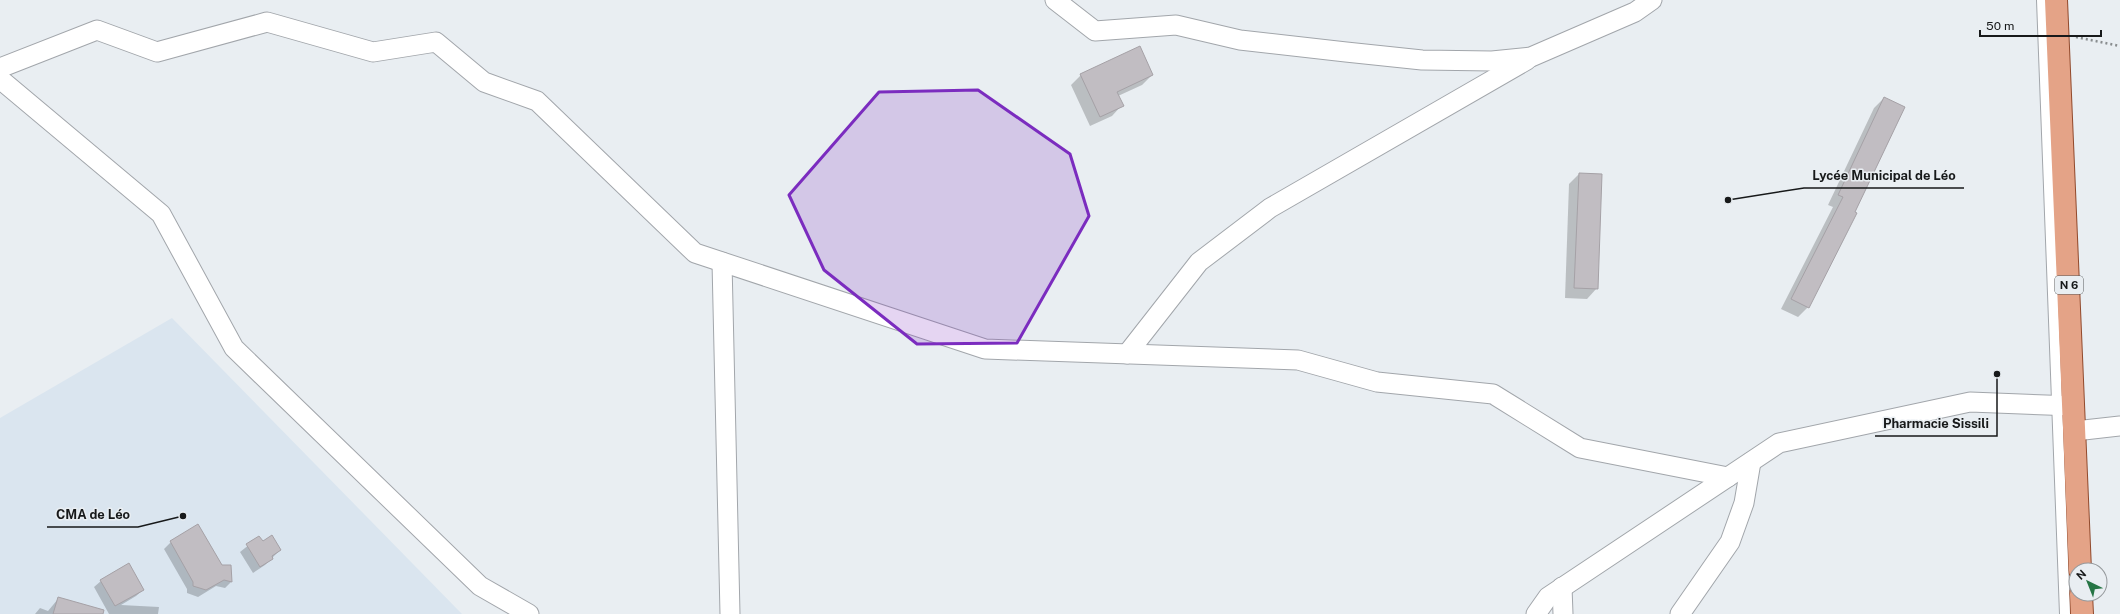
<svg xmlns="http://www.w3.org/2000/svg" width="2120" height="614" viewBox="0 0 2120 614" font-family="'Public Sans',sans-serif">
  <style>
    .built { fill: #dae5ef }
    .shadow { fill: #0003 }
    .building { fill: #c1bdc2; stroke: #a5a1a6 }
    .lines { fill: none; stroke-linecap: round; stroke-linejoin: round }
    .lane-casing { stroke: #a2a6ab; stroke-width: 12 }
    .street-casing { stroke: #a2a6ab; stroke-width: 21 }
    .primary-casing { stroke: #914a2d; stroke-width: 24 }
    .path { stroke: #898d8f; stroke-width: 2.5; stroke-dasharray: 2 3; stroke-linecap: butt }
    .lane { stroke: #fff; stroke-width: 10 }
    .street { stroke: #fff; stroke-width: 19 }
    .primary { stroke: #e4a387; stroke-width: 22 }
    .marked { fill: #7b2cbf; fill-opacity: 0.2; stroke: #7b2cbf; stroke-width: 3; stroke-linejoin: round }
    .labels { text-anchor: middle; stroke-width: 3; stroke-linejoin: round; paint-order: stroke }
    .shield { fill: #e9eef2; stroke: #56595b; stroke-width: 1 }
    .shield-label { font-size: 11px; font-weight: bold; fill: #17191a }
    .leader { fill: none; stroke: #17191a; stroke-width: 1.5 }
    .callout-dot { fill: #17191a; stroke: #e9eef2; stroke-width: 1.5 }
    .callout-label { font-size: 13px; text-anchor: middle; font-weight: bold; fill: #17191a; stroke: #e9eef2; stroke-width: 3; stroke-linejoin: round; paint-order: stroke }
  </style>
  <rect width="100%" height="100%" fill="#e9eef2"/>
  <path class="built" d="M172 318 462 614H0V418Z"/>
  <g class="shadow">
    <path d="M1081 75H1152L1142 85 1118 96 1122 105 1112 116 1090 126 1071 85Z"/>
    <path d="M1884 98 1808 307 1798 317 1781 309 1833 207 1828 205 1874 108Z"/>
    <path d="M1579 174 1597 288 1587 299 1565 298 1569 184Z"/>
    <path d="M259 537 262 543 280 550 265 565 253 573 240 552Z"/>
    <path d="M171 542 222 566H230L231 582 225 588 216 586 198 597 187 593V589L164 549Z"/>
    <path d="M101 581 143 590 136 596 121 605 159 607 158 614H109L94 587Z"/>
    <path d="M58 599 83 614H35L40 608 48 611Z"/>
  </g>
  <g class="building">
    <path d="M1140 46 1153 75 1117 92 1124 106 1100 117 1080 74Z"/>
    <path d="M1884 97 1905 107 1855 212 1857 213 1809 308 1791 299 1843 197 1838 195Z"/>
    <path d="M1579 173 1602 174 1598 289 1574 288Z"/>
    <path d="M198 524 222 565H231L232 582 224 580 206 590 193 586V582L170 541Z"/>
    <path d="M272 535 281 550 272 556 273 559 260 567 246 544 259 536 263 541Z"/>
    <path d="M129 563 144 590 115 606 100 580Z"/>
    <path d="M58 597 104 610 103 614H53Z"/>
  </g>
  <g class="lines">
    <g class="lane-casing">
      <path id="lane" d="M2042 0 2065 614"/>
    </g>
    <g class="street-casing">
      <g id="street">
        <path d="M1055 0 1095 31 1176 25 1240 40 1346 52 1422 60 1492 61 1531 57 1635 12 1652 0"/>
        <path d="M0 68 97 30 157 52 267 22 373 52 436 42 484 82 537 101 695 253 985 349 1298 360 1377 382 1493 394 1580 448 1728 477"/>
        <path d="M0 79 161 214 234 348 480 586 529 614"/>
        <path d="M722 262 730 614"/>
        <path d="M1127 354 1199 262 1270 208 1527 60"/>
        <path d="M2075 431 2120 426"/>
        <path d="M1562 587 1563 614"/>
        <path d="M1536 614 1548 597 1779 443 1970 402 2074 406"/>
        <path d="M1680 614 1730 542 1744 503 1751 462"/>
      </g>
    </g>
    <g class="primary-casing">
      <g id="primary">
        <path d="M2056 0 2080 570"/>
        <path d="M2081 594 2082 614"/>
      </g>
    </g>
    <path class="path" d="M2076 37 2120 46"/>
    <use href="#lane" class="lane"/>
    <use href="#street" class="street"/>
    <use href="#primary" class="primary"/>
  </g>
  <path class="marked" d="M978 90 1070 154 1089 216 1017 343 917 344 824 270 789 195 879 92Z"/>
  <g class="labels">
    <rect class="shield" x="2055" y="276" width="28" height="18" rx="3"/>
    <g class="shield-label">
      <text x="2069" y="289">N 6</text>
    </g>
  </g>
  <path class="leader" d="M1728 200L1804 188H1964M1997 374L1997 436H1875M183 516L138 527H47"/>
  <g class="callout-dot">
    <circle cx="1728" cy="200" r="4"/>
    <circle cx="1997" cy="374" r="4"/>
    <circle cx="183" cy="516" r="4"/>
  </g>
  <g class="callout-label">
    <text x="1884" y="180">Lycée Municipal de Léo</text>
    <text x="1936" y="428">Pharmacie Sissili</text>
    <text x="93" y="519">CMA de Léo</text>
  </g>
  <g transform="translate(2088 582) rotate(317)"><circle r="19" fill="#e9eef2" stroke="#95999c"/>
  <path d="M0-3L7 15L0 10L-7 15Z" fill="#267545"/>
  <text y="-6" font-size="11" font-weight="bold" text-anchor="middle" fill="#17191a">N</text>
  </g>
  <path d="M1980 30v6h121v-6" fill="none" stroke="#17191a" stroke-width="2"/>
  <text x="1986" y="30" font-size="12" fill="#17191a" stroke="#e9eef2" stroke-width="3" paint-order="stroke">50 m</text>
</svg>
